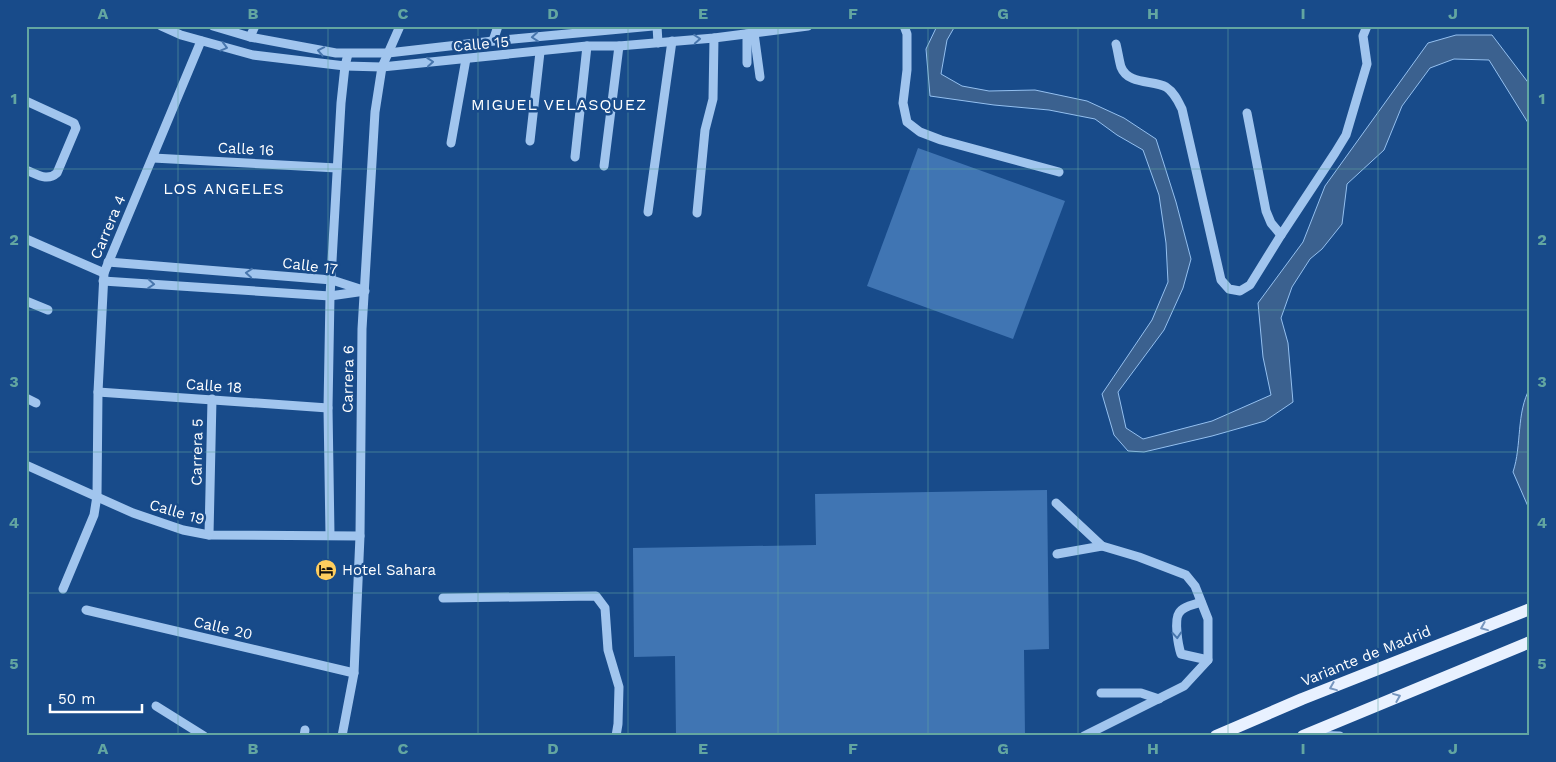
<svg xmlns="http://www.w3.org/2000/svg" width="1556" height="762" viewBox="0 0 1556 762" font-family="'Work Sans',sans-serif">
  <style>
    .water { fill: #3b618f; stroke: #94c0f0 }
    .building { fill: #4075b3 }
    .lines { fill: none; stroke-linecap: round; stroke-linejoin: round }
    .minor { stroke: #a1c5ee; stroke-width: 9 }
    .major { stroke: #e8f1ff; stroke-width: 12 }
    .oneway { stroke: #4876ad }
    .oneway2 { stroke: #7696bf }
    .grid { fill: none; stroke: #63a6a1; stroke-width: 1; stroke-opacity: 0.55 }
    .labels { text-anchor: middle; stroke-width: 5; stroke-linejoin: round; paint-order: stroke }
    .street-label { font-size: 15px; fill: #fff; stroke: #184b8a }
    .poi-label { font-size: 15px; fill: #fff; stroke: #184b8a; text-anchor: start }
    .neighbourhood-label { font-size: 16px; letter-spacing: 1px; fill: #fff; stroke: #184b8a }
    .neatline { fill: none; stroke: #63a6a1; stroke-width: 2 }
    .grid-label { font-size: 16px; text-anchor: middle; font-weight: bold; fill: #63a6a1 }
  </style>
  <rect width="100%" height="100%" fill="#184b8a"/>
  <g class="water">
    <path d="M937 26H955L947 40 941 74 962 86 989 91 1035 90 1087 101 1124 118 1156 139 1176 202 1191 259 1183 288 1164 330 1118 392 1126 428 1143 439 1212 421 1271 395 1263 357 1258 303 1303 242 1325 186 1428 43 1456 35H1492L1530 85V126L1489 60 1454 59 1430 68 1402 106 1384 150 1347 184 1342 224 1322 249 1310 259 1292 287 1281 318 1288 343 1293 402 1265 421 1212 436 1144 452 1128 451 1114 435 1102 394 1152 320 1168 282 1166 243 1159 195 1143 150 1117 135 1095 119 1049 110 994 105 930 96 926 49Z"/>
    <path d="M1530 388V511L1513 472C1522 445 1516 413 1530 388Z"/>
  </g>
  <g class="building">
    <path d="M918 148 1065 201 1013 339 867 286Z"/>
    <path d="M1047 490 1049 649 1024 650 1025 736H676L675 656 634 657 633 548 816 545 815 494Z"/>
  </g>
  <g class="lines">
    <g class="minor">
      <path d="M161 26 181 35 253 55 345 66 382 67 587 46H619L714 38 808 26"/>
      <path d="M213 26 250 37 336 53H388L493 41 653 26"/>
      <path d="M657 26 658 43"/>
      <path d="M904 26 907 34V70L903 103 907 122 920 132 941 140 1059 172"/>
      <path d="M754 33 760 77"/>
      <path d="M250 37 255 26"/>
      <path d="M493 41 498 26"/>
      <path d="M1116 44C1118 52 1119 60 1121 67 1128 85 1153 80 1166 87 1174 92 1178 101 1182 109L1221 280 1229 289 1240 291 1250 285 1281 235"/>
      <path d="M747 63V34"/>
      <path d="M26 101 74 123 76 128 57 173C47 182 37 174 26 170"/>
      <path d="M1247 113 1266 211 1271 223 1281 235 1335 153 1346 135 1367 64 1363 36 1367 26"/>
      <path d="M530 141 540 52"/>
      <path d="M451 143 466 59"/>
      <path d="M575 157 587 46"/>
      <path d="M153 158 337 168"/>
      <path d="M604 166 619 46"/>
      <path d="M648 212 672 41"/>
      <path d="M697 213 705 130 713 99 714 38"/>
      <path d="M26 239 104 273"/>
      <path d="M108 262 332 280 363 290"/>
      <path d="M103 281 330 296 365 291"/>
      <path d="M26 301 48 310"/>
      <path d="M98 392 328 408"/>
      <path d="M26 398 36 403"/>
      <path d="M26 465 133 513 183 530 209 535 360 536"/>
      <path d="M1056 503 1102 546 1057 554"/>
      <path d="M209 535 212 399"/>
      <path d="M330 535 328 408 330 296 341 103 345 66 348 54"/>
      <path d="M63 589 94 515 97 496 98 392 104 273 201 41"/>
      <path d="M443 598 596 596 605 608 608 650 619 687 618 724 616 736"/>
      <path d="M1201 602C1194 605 1183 606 1179 613 1174 620 1178 645 1181 654L1208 660"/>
      <path d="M86 610 354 673"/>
      <path d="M1101 693H1141L1159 699"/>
      <path d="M156 706 204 736"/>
      <path d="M1310 735 1340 736"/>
      <path d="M304 736 305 730"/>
      <path d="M342 736 354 673 360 536 362 329 375 112 382 67 400 26"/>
      <path d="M1084 736 1184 686 1208 660V619L1195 586 1186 575 1139 557 1102 546"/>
    </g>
    <g class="major">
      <path d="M1216 736 1302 699 1530 609"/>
      <path d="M1303 736 1530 642"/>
    </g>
  </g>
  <defs><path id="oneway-chevron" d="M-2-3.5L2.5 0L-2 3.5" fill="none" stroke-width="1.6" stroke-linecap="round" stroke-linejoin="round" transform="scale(1.25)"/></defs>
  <g class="oneway">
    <use href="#oneway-chevron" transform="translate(535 37) rotate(175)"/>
    <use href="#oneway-chevron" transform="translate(697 39) rotate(-4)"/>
    <use href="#oneway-chevron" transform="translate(224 47) rotate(15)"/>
    <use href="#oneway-chevron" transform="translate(321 51) rotate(-169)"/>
    <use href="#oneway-chevron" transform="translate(430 62) rotate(-5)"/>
    <use href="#oneway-chevron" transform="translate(249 273) rotate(-175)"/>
    <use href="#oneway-chevron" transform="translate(151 284) rotate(4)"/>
    <use href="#oneway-chevron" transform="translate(1177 635) rotate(86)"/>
  </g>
  <g class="oneway2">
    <use href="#oneway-chevron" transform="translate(1484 627) rotate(158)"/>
    <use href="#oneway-chevron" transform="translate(1333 687) rotate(158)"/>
    <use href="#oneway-chevron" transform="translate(1397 697) rotate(-22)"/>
  </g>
  <path class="grid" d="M178 26V736M328 26V736M478 26V736M628 26V736M778 26V736M928 26V736M1078 26V736M1228 26V736M1378 26V736M26 169H1530M26 310H1530M26 452H1530M26 593H1530"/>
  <defs>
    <g id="hotel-disc" transform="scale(1.125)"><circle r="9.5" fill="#ffce5e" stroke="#184b8a"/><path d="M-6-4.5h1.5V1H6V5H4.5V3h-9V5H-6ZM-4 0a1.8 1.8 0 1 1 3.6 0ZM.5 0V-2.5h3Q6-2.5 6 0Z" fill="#111"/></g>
  </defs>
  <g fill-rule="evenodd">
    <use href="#hotel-disc" x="326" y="570"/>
  </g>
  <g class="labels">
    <g class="street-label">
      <text transform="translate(481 44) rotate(-5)" y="5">Calle 15</text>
      <text transform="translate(246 149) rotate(3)" y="5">Calle 16</text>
      <text transform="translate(108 227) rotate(-67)" y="5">Carrera 4</text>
      <text transform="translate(310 266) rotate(7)" y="5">Calle 17</text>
      <text transform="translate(348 379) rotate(-89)" y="5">Carrera 6</text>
      <text transform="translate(214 386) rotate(4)" y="5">Calle 18</text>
      <text transform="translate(197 452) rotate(-89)" y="5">Carrera 5</text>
      <text transform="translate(177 512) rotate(16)" y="5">Calle 19</text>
      <text transform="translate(223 628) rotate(13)" y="5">Calle 20</text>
      <text transform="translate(1366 656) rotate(-22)" y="5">Variante de Madrid</text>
    </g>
    <g class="poi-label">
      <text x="342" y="575">Hotel Sahara</text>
    </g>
    <g class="neighbourhood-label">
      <text x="559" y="110">MIGUEL VELASQUEZ</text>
      <text x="224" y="194">LOS ANGELES</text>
    </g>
  </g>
  <rect width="1556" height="762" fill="none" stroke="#184b8a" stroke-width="55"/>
  <path d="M50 704v8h92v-8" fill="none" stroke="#ffffff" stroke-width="2.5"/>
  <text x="58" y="704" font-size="15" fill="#ffffff" stroke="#184b8a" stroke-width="4" paint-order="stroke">50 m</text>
  <rect x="28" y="28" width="1500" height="706" class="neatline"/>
  <g class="grid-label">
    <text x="103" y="19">A</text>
    <text x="253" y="19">B</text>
    <text x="403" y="19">C</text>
    <text x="553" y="19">D</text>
    <text x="703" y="19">E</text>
    <text x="853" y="19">F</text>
    <text x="1003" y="19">G</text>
    <text x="1153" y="19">H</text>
    <text x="1303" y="19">I</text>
    <text x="1453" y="19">J</text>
    <text x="14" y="104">1</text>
    <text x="1542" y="104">1</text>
    <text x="14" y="245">2</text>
    <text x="1542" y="245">2</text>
    <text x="14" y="387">3</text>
    <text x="1542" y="387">3</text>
    <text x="14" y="528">4</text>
    <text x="1542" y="528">4</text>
    <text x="14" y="669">5</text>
    <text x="1542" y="669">5</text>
    <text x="103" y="754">A</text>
    <text x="253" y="754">B</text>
    <text x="403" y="754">C</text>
    <text x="553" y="754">D</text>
    <text x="703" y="754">E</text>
    <text x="853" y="754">F</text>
    <text x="1003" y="754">G</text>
    <text x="1153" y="754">H</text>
    <text x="1303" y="754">I</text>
    <text x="1453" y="754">J</text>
  </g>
</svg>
